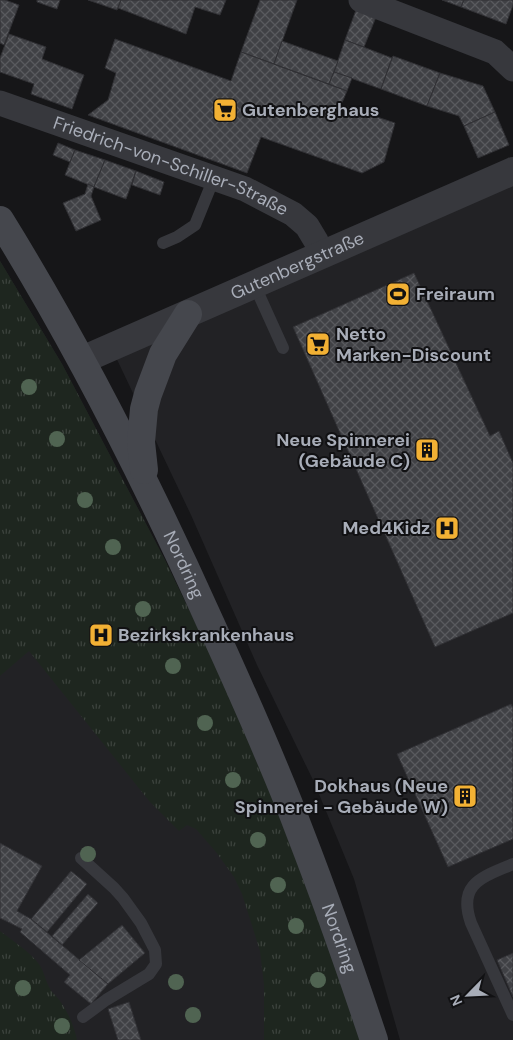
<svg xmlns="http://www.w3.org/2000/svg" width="513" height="1040" viewBox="0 0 513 1040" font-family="'DM Sans',sans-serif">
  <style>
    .built { fill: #222225 }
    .grass { fill: url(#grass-tufts) }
    .building { fill: url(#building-cross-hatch); stroke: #303034 }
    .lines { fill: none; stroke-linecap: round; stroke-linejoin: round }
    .service { stroke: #37383d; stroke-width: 12 }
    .minor { stroke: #37383d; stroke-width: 25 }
    .tertiary { stroke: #37383d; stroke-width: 28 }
    .secondary { stroke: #45474d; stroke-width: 28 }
    .tree { fill: #506452 }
    .labels { text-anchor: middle; stroke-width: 4; stroke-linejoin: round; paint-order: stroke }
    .poi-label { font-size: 18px; font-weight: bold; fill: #a8adb8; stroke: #111113; text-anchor: start }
    .street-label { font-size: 18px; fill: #a8adb8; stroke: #111113 }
  </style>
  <defs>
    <pattern id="grass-tufts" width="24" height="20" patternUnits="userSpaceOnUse" patternTransform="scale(1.25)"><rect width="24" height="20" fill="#1e261f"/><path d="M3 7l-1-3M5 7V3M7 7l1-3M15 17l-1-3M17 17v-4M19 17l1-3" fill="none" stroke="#3c433d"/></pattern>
    <pattern id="building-cross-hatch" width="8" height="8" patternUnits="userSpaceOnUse" patternTransform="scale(1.25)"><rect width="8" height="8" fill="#404145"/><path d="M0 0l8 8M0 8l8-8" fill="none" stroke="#595a5e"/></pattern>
  </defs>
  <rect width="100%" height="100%" fill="#161618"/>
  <g class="built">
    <path d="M513 172V1040H400L354 879 314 782 257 665 191 515 112 349Z"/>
    <path d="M0 261 62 364 165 560 361 1040H0Z"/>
  </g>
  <g class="grass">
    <path d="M0 261 62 364 165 560 237 709 313 902 361 1040H264V985L260 951 242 894 234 877 216 852 196 829 187 825 179 831 150 802 29 651 0 676Z"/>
    <path d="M0 931C13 941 29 951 39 964 45 973 46 984 52 992 55 995 58 998 60 1001 68 1012 74 1026 77 1040H0Z"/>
  </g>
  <g class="building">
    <path d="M0 0H5L19 5 4 45 0 43Z"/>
    <path d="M37 0H60L57 9 37 2Z"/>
    <path d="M88 0H121L117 10Z"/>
    <path d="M121 0H226L220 15 195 7 186 34 118 8Z"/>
    <path d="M260 0H297L274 64 241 52Z"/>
    <path d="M442 0H464L461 7Z"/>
    <path d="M464 0H513V5L506 24 461 7Z"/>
    <path d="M356 10 376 17 364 47 345 40Z"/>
    <path d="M9 34 46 47 42 59 84 75 72 109 31 94 34 84 0 72V58Z"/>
    <path d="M115 39 231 81 241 52 347 91 341 105 395 123 384 162 362 173 261 137 247 173 88 115 108 100 116 73 105 68Z"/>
    <path d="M345 40 392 58 381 89 334 72Z"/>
    <path d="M282 41 338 61 329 84 274 64Z"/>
    <path d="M393 56 440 73 427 106 381 89Z"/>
    <path d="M334 72 352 78 347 91 329 84Z"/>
    <path d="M440 73 483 86 495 112 464 126 459 116 427 106Z"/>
    <path d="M495 112 509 145 478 158 464 126Z"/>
    <path d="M58 143 75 150 70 162 53 155Z"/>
    <path d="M75 150 105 160 94 187 65 175Z"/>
    <path d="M105 160 136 171 126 199 94 187Z"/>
    <path d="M136 171 164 182 160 195 132 185Z"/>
    <path d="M88 184 94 187 91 196 101 220 76 231 63 203 85 194Z"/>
    <path d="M414 273 490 436 499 431 513 463V613L435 647 293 327Z"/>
    <path d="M511 704 513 708V839L448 867 397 754Z"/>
    <path d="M0 843 42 866 17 911 31 919 108 984 91 1004 64 982 70 975 20 932 22 929 0 918Z"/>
    <path d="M71 871 87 884 47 932 31 919Z"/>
    <path d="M88 894 98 903 62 945 52 936Z"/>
    <path d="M122 925 145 953 108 984 79 960Z"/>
    <path d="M513 953V997L497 960Z"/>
    <path d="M129 1002 141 1040H118L108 1009Z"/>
  </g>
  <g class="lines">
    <g class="service">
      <path d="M163 243 177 237 195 225 214 178"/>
      <path d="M254 284 283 348"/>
      <path d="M81 858 114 888 123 898 141 923 155 950 156 964 149 974 106 1000 83 1017"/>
      <path d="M513 864C483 877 457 883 471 923L513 1015"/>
    </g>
    <g class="minor">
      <path d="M361 0 495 52 513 69"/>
      <path id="s1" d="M0 103 245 189 293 214 307 226 316 241 322 254"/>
    </g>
    <path class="tertiary" id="s2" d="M82 360 513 171"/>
    <g class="secondary">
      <path id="s3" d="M0 220C80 349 148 484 210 622 242 692 274 763 301 835 327 902 351 971 374 1040"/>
      <path d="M144 470 141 442 144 409 148 394 163 354 188 314"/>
    </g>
  </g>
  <g class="tree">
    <circle cx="29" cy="387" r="8"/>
    <circle cx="57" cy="439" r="8"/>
    <circle cx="85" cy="500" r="8"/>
    <circle cx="113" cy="547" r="8"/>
    <circle cx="143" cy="609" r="8"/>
    <circle cx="173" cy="666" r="8"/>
    <circle cx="205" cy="723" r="8"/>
    <circle cx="233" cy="780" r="8"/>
    <circle cx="258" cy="840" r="8"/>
    <circle cx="88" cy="854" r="8"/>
    <circle cx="278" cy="885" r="8"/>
    <circle cx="296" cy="926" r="8"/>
    <circle cx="318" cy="980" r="8"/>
    <circle cx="176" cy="982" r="8"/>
    <circle cx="23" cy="988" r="8"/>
    <circle cx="193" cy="1015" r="8"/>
    <circle cx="62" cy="1026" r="8"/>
  </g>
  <defs>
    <g id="supermarket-square" transform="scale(1.25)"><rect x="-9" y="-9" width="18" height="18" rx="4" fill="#f2b134" stroke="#111113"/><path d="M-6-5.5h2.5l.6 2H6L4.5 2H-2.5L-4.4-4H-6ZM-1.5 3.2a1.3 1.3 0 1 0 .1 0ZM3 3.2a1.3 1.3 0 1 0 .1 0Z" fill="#111"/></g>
    <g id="stadium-square" transform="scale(1.25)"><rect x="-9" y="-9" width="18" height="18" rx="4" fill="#f2b134" stroke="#111113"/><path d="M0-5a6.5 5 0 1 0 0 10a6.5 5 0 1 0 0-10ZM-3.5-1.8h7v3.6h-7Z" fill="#111"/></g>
    <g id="building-square" transform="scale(1.25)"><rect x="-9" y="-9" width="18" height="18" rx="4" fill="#f2b134" stroke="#111113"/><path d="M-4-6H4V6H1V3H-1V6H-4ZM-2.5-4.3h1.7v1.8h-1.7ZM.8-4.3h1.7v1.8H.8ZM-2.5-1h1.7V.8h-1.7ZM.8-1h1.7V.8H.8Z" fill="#111"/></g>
    <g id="hospital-square" transform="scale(1.25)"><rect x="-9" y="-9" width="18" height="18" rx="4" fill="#f2b134" stroke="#111113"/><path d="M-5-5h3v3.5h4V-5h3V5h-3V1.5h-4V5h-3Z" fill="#111"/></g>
  </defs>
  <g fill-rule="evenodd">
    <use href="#supermarket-square" x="225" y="110"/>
    <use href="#stadium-square" x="398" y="294"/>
    <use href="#supermarket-square" x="318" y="344"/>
    <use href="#building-square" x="427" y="450"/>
    <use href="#hospital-square" x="447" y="528"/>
    <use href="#hospital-square" x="101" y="635"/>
    <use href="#building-square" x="465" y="796"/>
  </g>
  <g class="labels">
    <g class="poi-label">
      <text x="242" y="116">Gutenberghaus</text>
      <text x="416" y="300">Freiraum</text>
      <text x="336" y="340">Netto<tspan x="336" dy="21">Marken-Discount</tspan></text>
      <text x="410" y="446" text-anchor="end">Neue Spinnerei<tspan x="410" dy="21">(Gebäude C)</tspan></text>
      <text x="430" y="534" text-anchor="end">Med4Kidz</text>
      <text x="118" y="641">Bezirkskrankenhaus</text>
      <text x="448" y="792" text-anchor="end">Dokhaus (Neue<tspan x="448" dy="21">Spinnerei - Gebäude W)</tspan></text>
    </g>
    <g class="street-label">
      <text dy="6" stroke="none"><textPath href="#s1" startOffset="182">Friedrich-von-Schiller-Straße</textPath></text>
      <text dy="6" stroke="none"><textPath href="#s2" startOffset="235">Gutenbergstraße</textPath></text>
      <text dy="6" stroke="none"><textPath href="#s3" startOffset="391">Nordring</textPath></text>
      <text dy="6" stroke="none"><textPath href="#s3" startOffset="796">Nordring</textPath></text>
    </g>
  </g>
  <g transform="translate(468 995) rotate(246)" stroke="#111113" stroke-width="4" paint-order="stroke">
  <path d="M0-4L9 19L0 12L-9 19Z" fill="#a8adb8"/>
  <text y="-8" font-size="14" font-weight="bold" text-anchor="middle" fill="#a8adb8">N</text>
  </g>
</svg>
